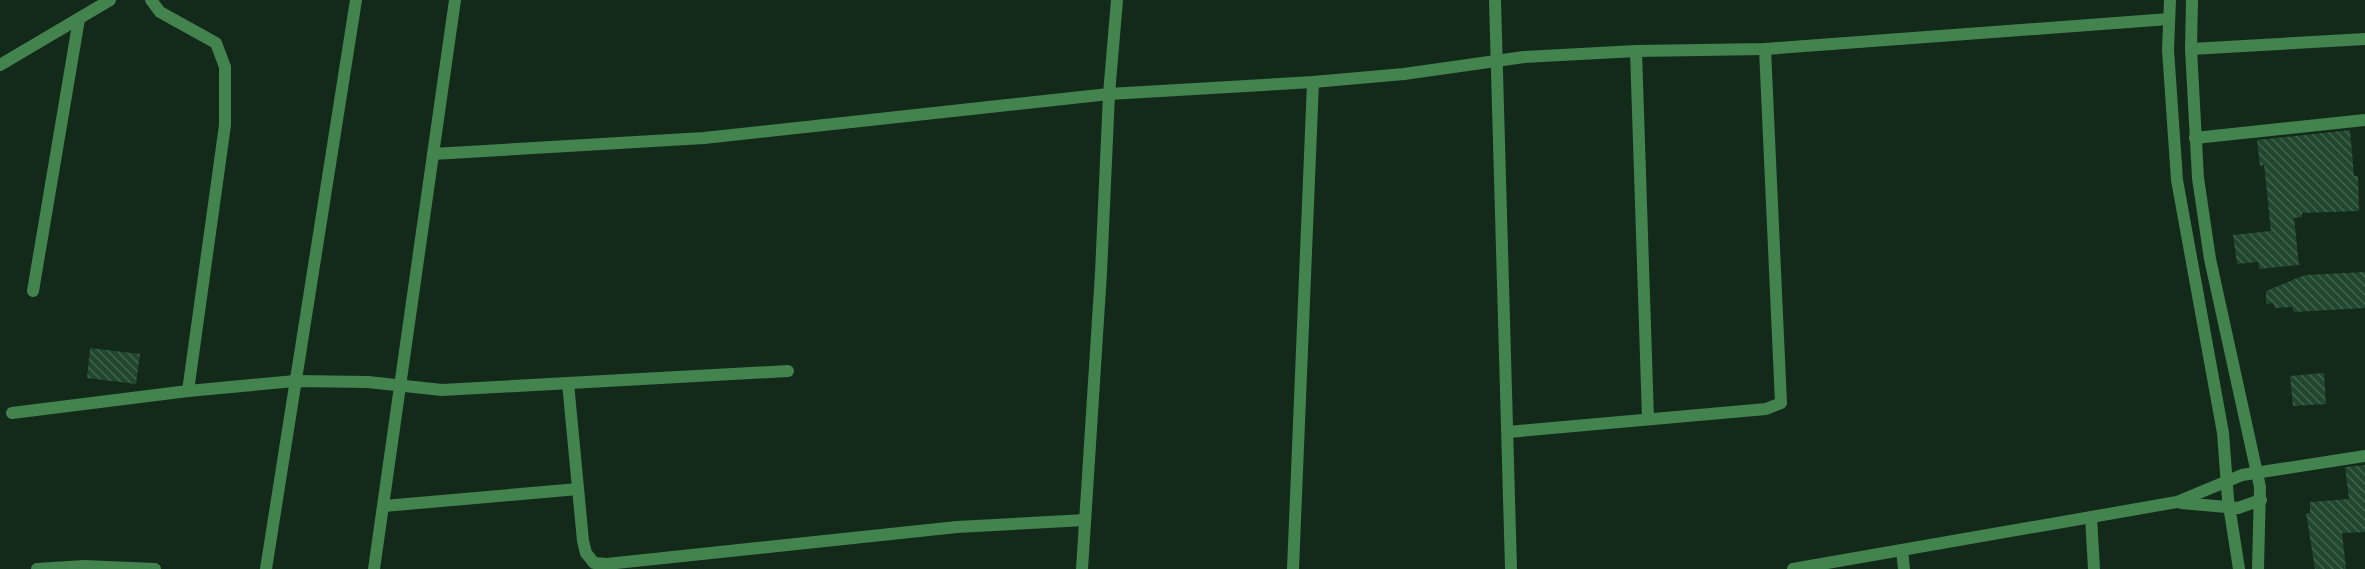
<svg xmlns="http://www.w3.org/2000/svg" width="2365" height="569" viewBox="0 0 2365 569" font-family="Inter,sans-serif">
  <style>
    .building { fill: url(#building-back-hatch) }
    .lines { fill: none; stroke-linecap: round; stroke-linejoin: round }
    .minor { stroke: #42834e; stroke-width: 12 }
    .tertiary { stroke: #42834e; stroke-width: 12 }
  </style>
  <defs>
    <pattern id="building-back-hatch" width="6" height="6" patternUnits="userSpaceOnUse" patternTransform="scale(1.5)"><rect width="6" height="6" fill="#21482e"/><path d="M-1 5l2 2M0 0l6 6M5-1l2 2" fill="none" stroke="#41634c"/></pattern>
  </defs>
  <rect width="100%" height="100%" fill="#13291a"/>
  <g class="building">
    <path d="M2350 130 2354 176H2358L2359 211 2302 213V217L2294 218 2299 265 2259 269 2258 262 2237 264 2233 235 2271 231 2264 165 2260 166 2257 140Z"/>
    <path d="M2365 272V308L2294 312 2292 307 2275 308 2273 303 2266 304V291L2305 275Z"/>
    <path d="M90 348 140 354 136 384 87 378Z"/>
    <path d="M2324 373 2326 404 2293 406 2290 376Z"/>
    <path d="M2365 465V532L2342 533 2346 569H2315L2306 513H2310V502L2349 499 2345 467Z"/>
  </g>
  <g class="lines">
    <g class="minor">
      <path d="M151 0 160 12 216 43 225 67V125L188 391"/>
      <path d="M1495 0 1511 569"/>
      <path d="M2191 49 2365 39"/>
      <path d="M1636 51 1648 418"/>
      <path d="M0 65 110 0"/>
      <path d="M2195 138 2365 120"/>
      <path d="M433 154 704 138 1109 94 1313 82 1404 74 1524 57 1636 51 1765 49 2169 19"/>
      <path d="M33 291 79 19"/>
      <path d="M568 383 583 541 586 553 594 563 607 564 957 527 1085 520"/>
      <path d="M12 413 188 391 295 381 368 382 442 390 788 371"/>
      <path d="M1508 432 1766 409 1781 403 1765 49"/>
      <path d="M2181 503 2238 508 2261 500"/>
      <path d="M384 506 578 489"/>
      <path d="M2091 517 2094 569"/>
      <path d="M1902 550 1904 569"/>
      <path d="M37 569 84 566 155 569"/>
      <path d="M266 569 356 0"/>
      <path d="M374 569 455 0"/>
      <path d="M1293 569 1313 82"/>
      <path d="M1793 569 2177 502 2242 475 2365 456"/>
    </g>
    <g class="tertiary">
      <path d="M2170 0 2168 50 2177 180 2223 433 2228 499 2239 569"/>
      <path d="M2192 0 2191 49 2198 178 2210 259 2260 487 2258 569"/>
      <path d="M1082 569 1101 273 1109 94 1117 0"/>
    </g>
  </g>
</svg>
